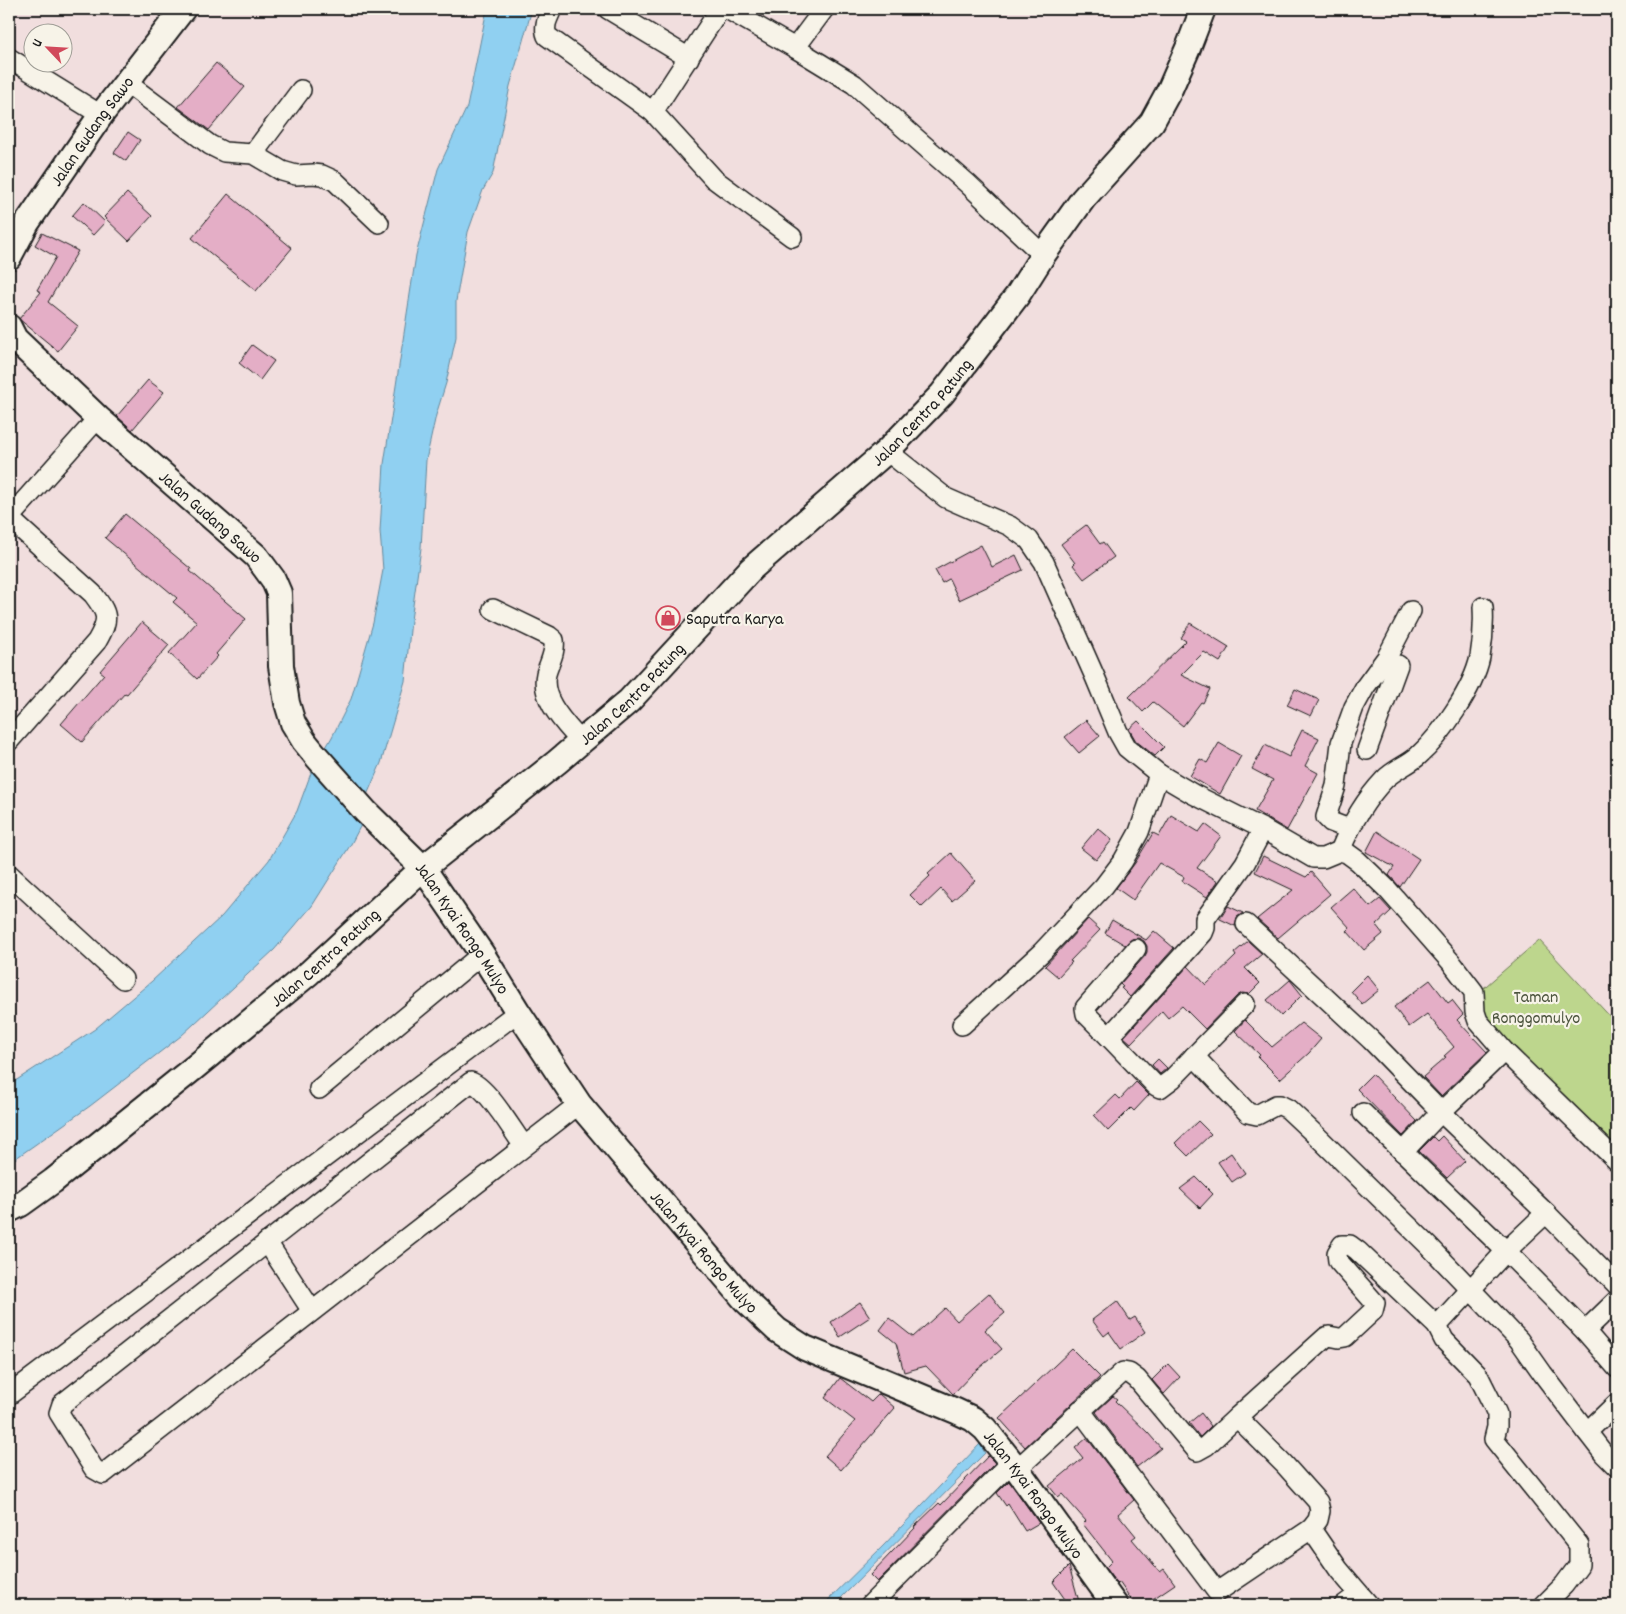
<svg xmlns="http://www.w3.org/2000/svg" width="1626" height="1614" viewBox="0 0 1626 1614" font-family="Dekko,sans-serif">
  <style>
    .green { fill: #bdd68d; stroke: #6c7954 }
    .water { fill: #90d0f1; stroke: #62889c }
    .building { fill: #e4aec6; stroke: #1c1c1c }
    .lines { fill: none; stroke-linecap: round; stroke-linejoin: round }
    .minor-casing { stroke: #1c1c1c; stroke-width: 22 }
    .tertiary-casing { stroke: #1c1c1c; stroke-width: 28 }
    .minor { stroke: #f7f3e8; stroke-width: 19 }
    .tertiary { stroke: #f7f3e8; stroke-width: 24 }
    .labels { text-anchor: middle; stroke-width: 4.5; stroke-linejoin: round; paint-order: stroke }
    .street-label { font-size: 18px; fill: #1c1c1c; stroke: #f7f3e8 }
    .poi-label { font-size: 18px; fill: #1c1c1c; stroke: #f7f3e8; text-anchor: start }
    .park-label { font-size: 18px; fill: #4c543e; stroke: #f7f3e8 }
  </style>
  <rect width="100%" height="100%" fill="#f1dede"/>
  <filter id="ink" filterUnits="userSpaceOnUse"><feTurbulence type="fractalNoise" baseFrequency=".02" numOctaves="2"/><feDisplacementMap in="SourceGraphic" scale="10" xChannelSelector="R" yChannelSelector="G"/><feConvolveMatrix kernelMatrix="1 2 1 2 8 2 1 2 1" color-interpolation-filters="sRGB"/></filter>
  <g filter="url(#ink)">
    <path class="green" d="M1539 940 1617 1024V1156L1484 1021 1479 992Z"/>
    <g class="water">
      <path d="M487 9H532L510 86 493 173 483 190 468 232 456 301V337L446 383 436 415 426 460 421 548 411 620 405 681 381 763 360 811 362 823 351 844 312 906 274 950 181 1036 90 1106 9 1163V1085L95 1029 152 981 222 916 269 860 297 811 311 773 332 737 351 699 373 623 383 570 380 531 384 464 416 255 438 169 467 107Z"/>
      <path d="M980 1444 985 1453 834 1605H823L884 1545Z"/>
    </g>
    <g class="building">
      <path d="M216 63 245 87 209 130 178 107Z"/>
      <path d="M128 132 140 140 126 161 114 153Z"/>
      <path d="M127 193 152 216 129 241 104 217Z"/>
      <path d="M228 194 292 248 256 291 192 238Z"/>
      <path d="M84 202 105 222 93 235 72 216Z"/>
      <path d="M42 233 78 251 48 302 78 326 58 351 19 319 41 292 37 290 56 257 35 245Z"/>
      <path d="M252 345 274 361 260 380 239 363Z"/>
      <path d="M148 380 164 392 132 430 117 416Z"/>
      <path d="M125 514 191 569 190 571 246 619 216 654 218 656 197 679 169 653 197 622 173 602 177 598 105 538Z"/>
      <path d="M1086 525 1100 544 1103 542 1114 557 1084 579 1073 565 1075 563 1061 544Z"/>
      <path d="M981 545 992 567 1016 555 1023 570 959 600 949 579 942 583 935 570Z"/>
      <path d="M142 622 169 645 127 694 125 693 82 742 61 724 104 674 100 671Z"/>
      <path d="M1190 623 1229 647 1220 662 1204 652 1181 675 1210 689 1203 703 1201 702 1183 726 1153 702 1143 712 1129 697 1186 641 1181 638Z"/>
      <path d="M1295 689 1319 700 1311 716 1287 705Z"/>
      <path d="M1086 720 1100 736 1079 753 1065 737Z"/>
      <path d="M1138 721 1164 747 1155 756 1136 741 1129 729Z"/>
      <path d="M1302 730 1319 738 1305 766 1318 773 1287 830 1255 811 1273 780 1252 769 1265 745 1289 757Z"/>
      <path d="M1219 743 1241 756 1220 794 1190 776 1200 759 1207 763Z"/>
      <path d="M1171 815 1199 832 1205 824 1221 836 1197 868 1218 881 1207 897 1182 881 1184 877 1159 863 1133 900 1116 888 1135 863 1153 833 1159 836Z"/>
      <path d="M1098 828 1112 840 1096 860 1081 848Z"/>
      <path d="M1377 831 1419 859 1400 887 1389 875 1394 867 1366 852Z"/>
      <path d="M951 853 975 881 952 901 941 889 922 907 910 895 930 876 928 874Z"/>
      <path d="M1263 856 1306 877 1311 872 1330 894 1278 938 1257 919 1293 890 1255 872Z"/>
      <path d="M1353 888 1370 907 1380 899 1391 911 1376 925 1383 934 1364 950 1347 931 1350 928 1331 907Z"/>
      <path d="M1228 906 1243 913 1237 917 1235 926 1220 919Z"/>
      <path d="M1088 919 1100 930 1070 961 1072 962 1058 977 1045 966Z"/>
      <path d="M1112 920 1146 940 1154 931 1174 948 1130 997 1121 988 1123 987 1120 984 1145 956 1147 952V946L1144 941 1138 938 1132 939 1125 945 1105 933Z"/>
      <path d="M1248 941 1262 954 1245 968 1260 983 1249 994 1242 993 1237 996 1205 1029 1182 1006 1168 1018 1162 1011 1131 1043 1124 1037 1188 966 1206 985 1236 956 1234 953Z"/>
      <path d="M1367 975 1379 990 1362 1004 1351 991Z"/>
      <path d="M1290 980 1302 995 1281 1016 1267 1000Z"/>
      <path d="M1430 980 1448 1003 1452 1000 1463 1014 1457 1020 1487 1052 1441 1096 1423 1077 1446 1057 1444 1056 1454 1047 1427 1014 1409 1027 1394 1007Z"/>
      <path d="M1245 1020 1272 1047 1301 1023 1321 1039 1309 1053 1280 1079 1258 1057 1260 1055 1235 1031Z"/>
      <path d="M1158 1059 1167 1068 1160 1074 1152 1065Z"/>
      <path d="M1372 1074 1417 1121 1403 1136 1357 1089Z"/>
      <path d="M1136 1082 1149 1095 1134 1111 1131 1108 1108 1131 1094 1116 1116 1095 1120 1099Z"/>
      <path d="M1198 1121 1211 1134 1188 1156 1175 1143Z"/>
      <path d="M1442 1136 1465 1161 1447 1178 1419 1151 1433 1137 1437 1141Z"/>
      <path d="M1231 1153 1245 1173 1232 1182 1218 1162Z"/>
      <path d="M1196 1177 1213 1194 1200 1208 1180 1189Z"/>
      <path d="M989 1293 1005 1313 985 1330 1002 1349 972 1374 953 1394 926 1366 904 1372 896 1343 880 1330 889 1318 913 1337 945 1308 957 1321Z"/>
      <path d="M1117 1301 1130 1320 1135 1317 1145 1332 1121 1349 1109 1332 1104 1336 1092 1320Z"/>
      <path d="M860 1302 870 1317 840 1337 831 1322Z"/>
      <path d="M1072 1349 1100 1377 1025 1447 999 1418Z"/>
      <path d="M1168 1364 1180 1377 1164 1394 1152 1380Z"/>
      <path d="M840 1378 871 1402 879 1394 895 1408 841 1470 825 1456 855 1421 825 1398Z"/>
      <path d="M1113 1396 1117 1399 1115 1401 1148 1433 1161 1448 1137 1467 1096 1412Z"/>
      <path d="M1201 1413 1211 1426 1200 1437 1189 1423Z"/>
      <path d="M1087 1438 1134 1500 1118 1514 1136 1536 1132 1539 1160 1572 1164 1569 1175 1584 1144 1605H1135L1119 1582 1117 1584 1105 1568 1112 1561 1083 1524 1086 1521 1062 1494 1058 1497 1049 1486 1083 1458 1075 1448Z"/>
      <path d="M988 1456 995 1463 877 1582 870 1575 915 1528 914 1527 939 1503 941 1505Z"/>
      <path d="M1009 1481 1039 1523 1025 1531 1008 1504 1006 1506 997 1493Z"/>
      <path d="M1069 1566 1080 1605H1069L1053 1582Z"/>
    </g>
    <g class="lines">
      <g class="minor-casing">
        <g id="minor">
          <path d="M552 9C548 18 543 26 547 36L653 112"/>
          <path d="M608 9 689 58"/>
          <path d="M720 9 653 112 714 179 792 237"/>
          <path d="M727 9 795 48 854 84 968 184 1043 255"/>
          <path d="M795 48 824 9"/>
          <path d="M9 58 101 115"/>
          <path d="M127 83 210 145 224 152 253 154 282 171 296 175 313 174 322 175 335 181 379 223"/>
          <path d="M253 154 301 90"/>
          <path d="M887 451 946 498 1010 526 1029 540 1044 562 1095 677 1118 732 1127 748 1159 774 1193 794 1263 829 1313 858H1323L1340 851 1347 853 1358 861 1387 889 1451 962 1474 992 1475 1012 1478 1021 1504 1051 1617 1161"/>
          <path d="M9 518 98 418"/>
          <path d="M493 609 549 636 554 640C556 652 549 663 546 674 540 700 566 724 581 742"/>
          <path d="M9 741 97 641C110 618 108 614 93 594L9 518"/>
          <path d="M1367 750 1398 665"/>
          <path d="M1349 829 1331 822 1326 817 1336 786 1341 743 1354 707 1365 687 1387 657 1411 611"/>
          <path d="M1340 851C1351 824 1364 801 1384 780 1393 770 1408 765 1418 756 1441 736 1474 687 1480 657 1483 640 1484 624 1483 607"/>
          <path d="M9 874 123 979"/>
          <path d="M1246 924 1371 1040 1441 1112 1546 1213 1617 1285"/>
          <path d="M1245 1004 1172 1079 1160 1088 1156 1086 1109 1037 1203 933 1205 928V919L1245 863 1263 829"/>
          <path d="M962 1025 1041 953 1104 886 1123 861 1139 832 1159 774"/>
          <path d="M1109 1037 1086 1014 1085 1008 1136 949"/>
          <path d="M1194 1056 1248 1113 1257 1115 1276 1105H1280L1288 1109 1321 1140 1429 1246 1519 1340 1543 1374 1587 1432 1604 1454 1617 1467"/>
          <path d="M319 1089 482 954"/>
          <path d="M1363 1113 1506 1251 1585 1331"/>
          <path d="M524 1146C512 1130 488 1088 471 1082L62 1404 59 1413 94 1469 103 1474 579 1104"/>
          <path d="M1403 1152 1441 1112 1504 1051"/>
          <path d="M267 1242 312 1311"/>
          <path d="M1617 1300 1585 1331 1617 1368"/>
          <path d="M9 1395 518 1012"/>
          <path d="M1080 1410 1217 1592 1311 1529"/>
          <path d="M1587 1432 1617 1403"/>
          <path d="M1017 1469 1123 1372 1129 1373 1137 1379 1197 1451 1206 1446 1237 1417"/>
          <path d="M870 1605 1012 1462"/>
          <path d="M1344 1605 1359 1594"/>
          <path d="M1369 1605 1339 1570 1311 1529 1318 1520 1320 1511 1318 1502 1284 1464 1237 1417 1326 1337 1329 1336 1339 1338 1345 1337 1373 1311 1375 1303 1338 1261 1337 1253 1342 1245H1350L1358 1251 1437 1326"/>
          <path d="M1544 1605 1564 1585 1579 1565V1545L1494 1439 1497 1427V1414L1492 1403 1478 1375 1444 1340 1437 1326 1506 1251 1546 1213"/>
        </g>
      </g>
      <g class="tertiary-casing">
        <g id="tertiary">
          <path id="s1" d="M9 257 27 223 101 115 183 9"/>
          <path id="s2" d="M9 327 15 339 98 418 256 556 273 579 279 593 281 666 287 703 293 723 304 741 317 757 366 812 423 868 482 954 518 1012 579 1104 745 1300 777 1330 805 1348 956 1411 973 1419 985 1429 1017 1469 1115 1605"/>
          <path id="s3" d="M9 1210 21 1204 53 1181 195 1067 309 973 423 868 557 762 629 701 751 569 887 451 942 394 1017 296 1043 255 1083 199 1152 122 1170 89 1188 48 1203 9"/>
        </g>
      </g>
      <use href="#minor" class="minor"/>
      <use href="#tertiary" class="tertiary"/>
    </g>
  </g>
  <defs>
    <g id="shop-ring" transform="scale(1.25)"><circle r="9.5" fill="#f7f3e8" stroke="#d1495b" stroke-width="1.5"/><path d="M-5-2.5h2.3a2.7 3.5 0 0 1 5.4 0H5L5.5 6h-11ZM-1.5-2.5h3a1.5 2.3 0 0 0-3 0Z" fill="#d1495b"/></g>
  </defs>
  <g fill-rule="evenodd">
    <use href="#shop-ring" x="668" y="618"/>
  </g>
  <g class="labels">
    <g class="street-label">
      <text dy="6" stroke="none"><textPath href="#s1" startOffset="151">Jalan Gudang Sawo</textPath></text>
      <text dy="6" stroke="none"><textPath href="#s3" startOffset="1215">Jalan Centra Patung</textPath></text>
      <text dy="6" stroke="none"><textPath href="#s2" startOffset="278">Jalan Gudang Sawo</textPath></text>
      <text dy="6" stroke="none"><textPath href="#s3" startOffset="810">Jalan Centra Patung</textPath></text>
      <text dy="6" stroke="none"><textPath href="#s2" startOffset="780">Jalan Kyai Rongo Mulyo</textPath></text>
      <text dy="6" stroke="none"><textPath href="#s3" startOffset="405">Jalan Centra Patung</textPath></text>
      <text dy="6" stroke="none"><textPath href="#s2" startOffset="1185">Jalan Kyai Rongo Mulyo</textPath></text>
      <text dy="6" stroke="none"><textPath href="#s2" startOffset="1605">Jalan Kyai Rongo Mulyo</textPath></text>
    </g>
    <g class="poi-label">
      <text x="686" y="624">Saputra Karya</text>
    </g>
    <g class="park-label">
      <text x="1536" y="1002">Taman<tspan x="1536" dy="21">Ronggomulyo</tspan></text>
    </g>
  </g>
  <rect width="1626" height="1614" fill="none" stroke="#f7f3e8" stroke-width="30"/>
  <rect x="15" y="15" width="1596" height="1584" fill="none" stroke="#1c1c1c" stroke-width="2" filter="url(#ink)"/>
  <g transform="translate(48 48) rotate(295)"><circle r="24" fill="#f7f3e8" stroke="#9f9d96"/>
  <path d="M0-4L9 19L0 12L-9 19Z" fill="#d1495b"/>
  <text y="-8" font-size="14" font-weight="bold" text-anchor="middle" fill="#1c1c1c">U</text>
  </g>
</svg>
